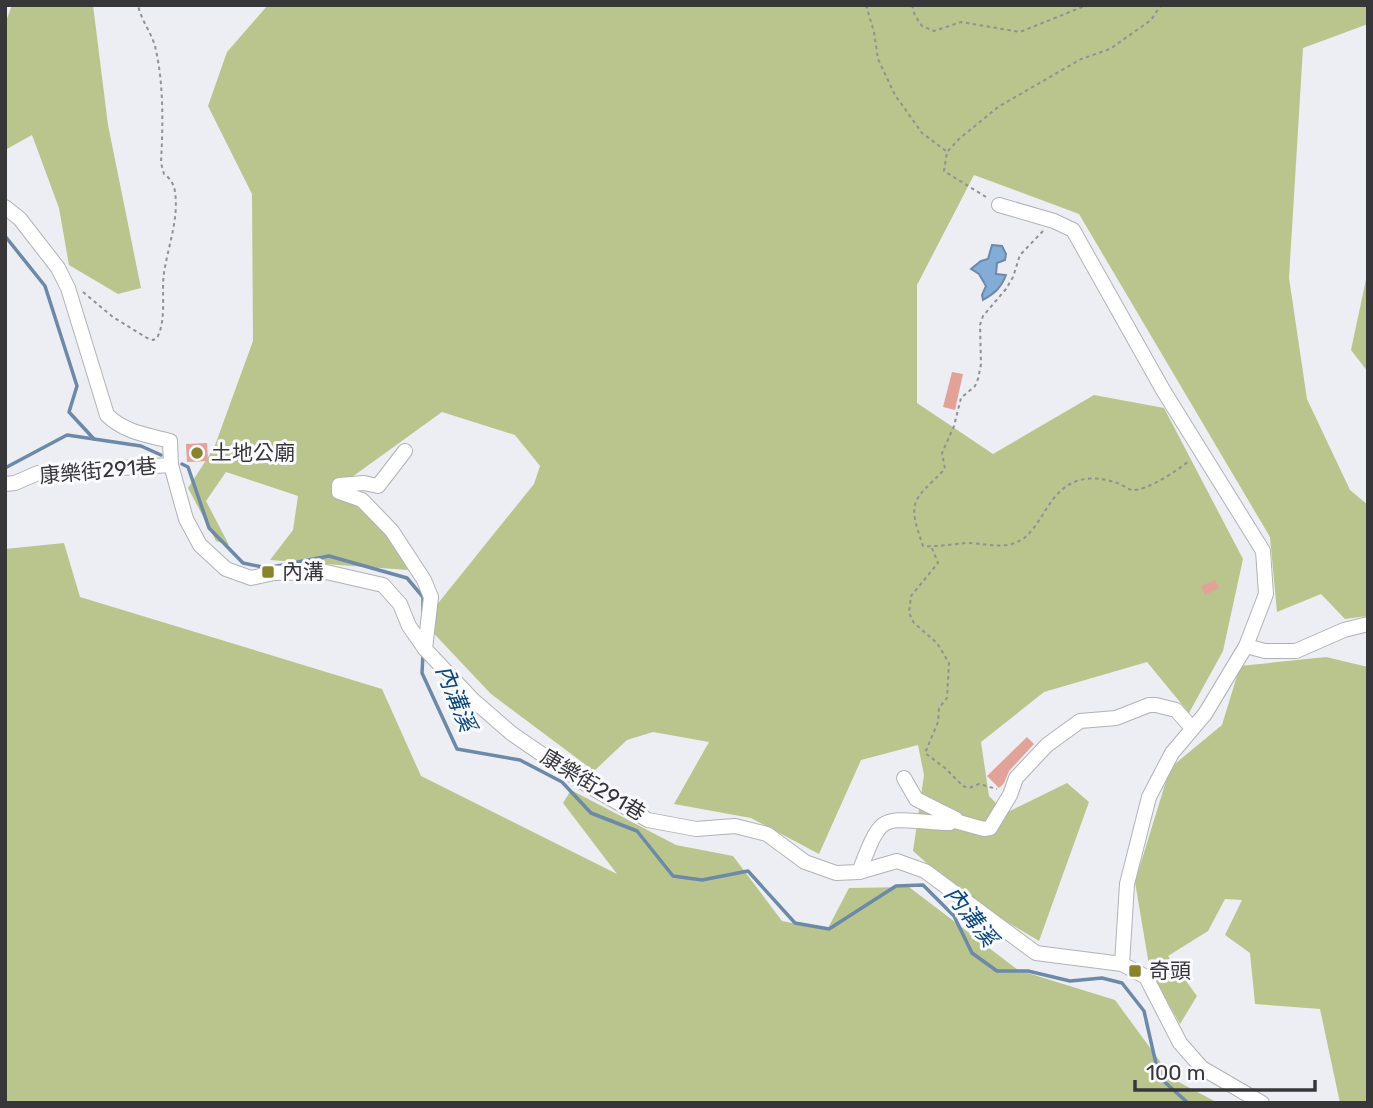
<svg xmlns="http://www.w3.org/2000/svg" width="1373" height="1108" viewBox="0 0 1373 1108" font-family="Rubik,'Noto Sans TC',sans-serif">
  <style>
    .forest { fill: #b9c58c }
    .water { fill: #83acd8; stroke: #6c89a8; stroke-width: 2 }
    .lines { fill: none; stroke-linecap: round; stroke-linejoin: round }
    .stream { stroke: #6c89a8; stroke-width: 3.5 }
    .building { fill: #e2a298 }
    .minor-casing { stroke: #b1b2b7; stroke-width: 16 }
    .path { stroke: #909194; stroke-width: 2; stroke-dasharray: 3.5 3.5; stroke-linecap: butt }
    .minor { stroke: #fff; stroke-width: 14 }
    .poi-dot { fill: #89832b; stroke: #fbfbff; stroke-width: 2.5 }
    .labels { text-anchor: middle; stroke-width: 6; stroke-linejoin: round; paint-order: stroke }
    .poi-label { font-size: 21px; fill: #373739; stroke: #fbfbff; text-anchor: start }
    .street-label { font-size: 21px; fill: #373739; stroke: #fbfbff }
    .water-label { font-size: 23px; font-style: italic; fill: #0a477d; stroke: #fbfbff }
  </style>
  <rect width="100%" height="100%" fill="#edeef3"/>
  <g class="forest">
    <path d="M12 5H93L108 125 141 288 118 294 69 265 59 208 32 135 5 150V24Z"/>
    <path d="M268 5H1368V24L1303 48 1289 278 1307 399 1350 490 1368 505V616L1345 619 1321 594 1277 612 1270 537 1079 214 974 175 917 285V403L993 454 1094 395 1164 408 1243 559 1223 651 1189 713 1147 662 1044 692 981 742 989 796 1006 813 1067 783 1089 802 1039 941 964 896 913 851 924 775 918 745 861 760 819 854 751 818 674 804 709 742 653 732 627 740 594 771 491 694 423 622 534 484 540 466 515 435 442 412 352 477 355 505 389 535 408 570 270 560 293 530 298 496 226 472 206 501 229 545 216 541 188 488 214 448 253 341 252 194 208 106 227 52Z"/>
    <path d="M1368 270V372L1351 350Z"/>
    <path d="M64 543 80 597 382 689 421 776 617 874 563 803 571 790 676 845 733 856 782 921 827 930 849 888 909 887 1018 970 1115 1000 1173 1079 1218 1103H5V549Z"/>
    <path d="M1326 657 1368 667V1103H1340L1320 1009 1255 1004 1250 953 1225 935 1242 900 1225 899 1208 931 1168 956 1197 996 1180 1024 1150 971 1135 882 1170 768 1222 725 1240 666Z"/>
  </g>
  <path class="water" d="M992 245 1002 246 1006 254 1005 260 997 263 996 274 1006 275C1001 288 995 293 983 300L982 295 986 286 979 274 971 269 981 261 988 259Z"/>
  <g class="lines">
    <g class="stream">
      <path d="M5 236 45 286 77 386 69 412 94 439"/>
      <path d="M182 464 188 467 209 528 243 563 267 568 329 556 407 578 423 597V611"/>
      <path d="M5 468 67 435 141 446 161 455"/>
      <path d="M423 654 422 673 457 749 520 760 562 782 591 813 637 831 673 876 702 880 748 871 795 923 829 929 896 886 923 885 954 916 972 953 997 971H1028L1070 981 1102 978 1122 983 1144 1011 1159 1077 1188 1103"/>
    </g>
  </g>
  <g class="building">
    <path d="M952 372 963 374 955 410 943 407Z"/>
    <path d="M207 443 208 461 187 462 186 444Z"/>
    <path d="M1215 580 1219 588 1205 595 1201 586Z"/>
    <path d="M1027 737 1034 744 1009 771 1004 783 999 788 987 776Z"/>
  </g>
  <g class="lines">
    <g class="minor-casing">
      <g id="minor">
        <path d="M999 205 1054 221 1073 230 1163 390 1263 551 1266 594 1246 646 1205 714 1172 753 1149 797 1127 884 1122 964"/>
        <path d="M5 207 20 219 58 268 68 288 107 415C124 432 147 435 170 441L171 465"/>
        <path d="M405 451 378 486 364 483 339 485V492L362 500 392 531 424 580 431 597 425 649"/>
        <path d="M5 484 15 483 38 473 171 465 186 519 200 545 226 569 251 578 274 573 326 572 383 585 400 604 409 626 425 649 473 700 511 733 582 782 648 820 696 829 735 826 767 834 805 862 836 873 859 872 897 861 925 871 1036 953 1122 964 1146 977 1180 1043 1202 1068 1262 1103"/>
        <path d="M1246 646 1265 651H1296L1344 630 1368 624"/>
        <path d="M955 821 984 829 990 828 1010 795 1016 778 1047 745 1080 721 1116 718 1149 705H1156L1176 710 1192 728"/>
        <path d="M859 872C883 810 880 819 943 823H950L956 819 916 799 904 778"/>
      </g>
    </g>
    <g class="path">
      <path d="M866 5 874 32 878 59 895 95 922 133 946 151"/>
      <path d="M912 5 915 16 922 26 934 31 961 22 1020 32 1087 5"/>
      <path d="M986 197 944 171 947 152 959 139 998 107 1081 59 1110 49 1151 20 1161 5"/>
      <path d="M1043 231 1020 255 1013 277 1006 289 983 316 980 325 981 364 978 379 975 386 961 398 954 426 942 453 945 469C912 502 907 500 923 546 938 547 952 544 967 543 986 543 1007 551 1024 538 1045 521 1049 489 1080 480 1092 477 1106 479 1117 483 1122 484 1127 489 1132 490 1147 491 1178 470 1189 461"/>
      <path d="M83 292 113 317 147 338 153 340 157 338C167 319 161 293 164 273 168 246 179 219 175 192 174 184 170 178 164 174L161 163C163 124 164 84 155 46 151 32 141 20 138 5"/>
      <path d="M932 548 938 563 911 596 909 613 914 623 937 643 949 663 947 698 939 708 938 722 925 753 945 768 963 786 969 788 979 784 997 789"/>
    </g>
    <use href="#minor" class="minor"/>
  </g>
  <g class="poi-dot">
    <circle cx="197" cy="453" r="7"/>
    <rect x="261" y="565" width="14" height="14" rx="3.5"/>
    <rect x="1128" y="964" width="14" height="14" rx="3.5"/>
  </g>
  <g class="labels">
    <g class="poi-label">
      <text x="211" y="460">土地公廟</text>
      <text x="282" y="579">內溝</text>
      <text x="1149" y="978">奇頭</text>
    </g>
    <g class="street-label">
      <text transform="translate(98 471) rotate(-5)" y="7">康樂街291巷</text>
      <text transform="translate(593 785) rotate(31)" y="7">康樂街291巷</text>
    </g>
    <g class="water-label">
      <text transform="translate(456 698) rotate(68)" y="8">內溝溪</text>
      <text transform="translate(971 916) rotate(52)" y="8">內溝溪</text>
    </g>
  </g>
  <rect width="1373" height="1108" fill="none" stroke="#373739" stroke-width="14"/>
  <path d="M1135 1080v10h180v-10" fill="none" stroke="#373739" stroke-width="3.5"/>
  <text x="1146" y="1080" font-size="21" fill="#373739" stroke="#fbfbff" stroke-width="5" paint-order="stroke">100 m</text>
</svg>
